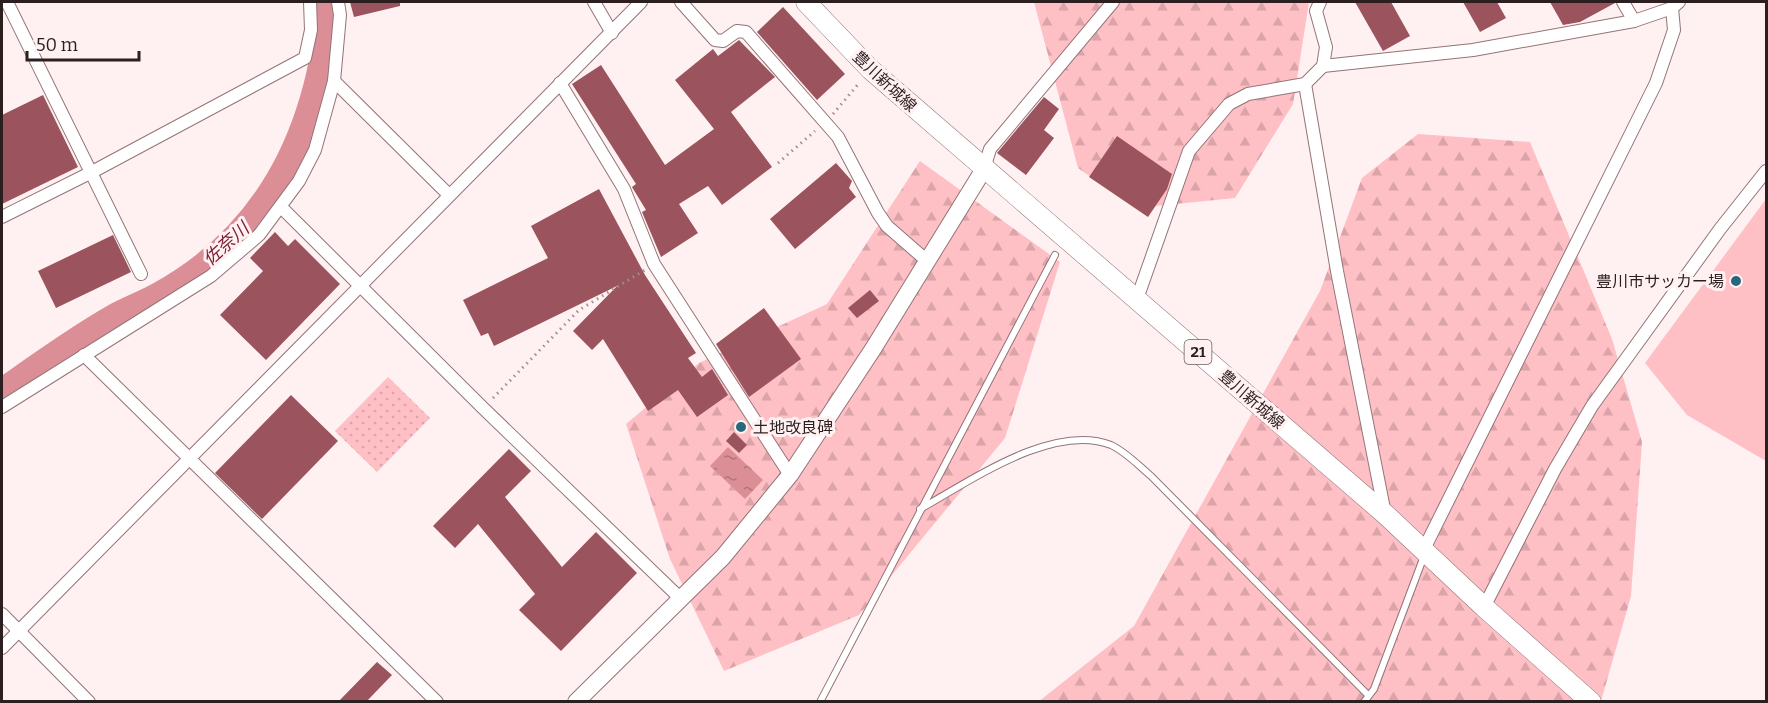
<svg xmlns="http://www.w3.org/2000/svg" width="1768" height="703" viewBox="0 0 1768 703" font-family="Bitter,'Noto Sans JP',serif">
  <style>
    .grass { fill: url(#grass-dots) }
    .forest { fill: url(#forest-firs) }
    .park { fill: #febfc5 }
    .water { fill: url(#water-ripples) }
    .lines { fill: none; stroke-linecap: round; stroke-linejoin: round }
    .river { stroke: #dc8e97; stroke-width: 27 }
    .building { fill: #9b535d }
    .service-casing { stroke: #937477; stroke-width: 8 }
    .minor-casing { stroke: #937477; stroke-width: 14 }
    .tertiary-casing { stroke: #937477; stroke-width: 18 }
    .primary-casing { stroke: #937477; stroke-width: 21 }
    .path { stroke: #9e9091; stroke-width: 3; stroke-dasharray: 1.5 4.5; stroke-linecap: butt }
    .service { stroke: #fff; stroke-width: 6 }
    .minor { stroke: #fff; stroke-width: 12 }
    .tertiary { stroke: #fff; stroke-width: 16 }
    .primary { stroke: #fff; stroke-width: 20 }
    .poi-dot { fill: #28687c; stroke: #fff0f1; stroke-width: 2 }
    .labels { text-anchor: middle; stroke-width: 6; stroke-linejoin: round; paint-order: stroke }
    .shield { fill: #fff0f1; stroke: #6b5e5f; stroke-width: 1.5 }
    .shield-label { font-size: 15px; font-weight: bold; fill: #2b1f20 }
    .street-label { font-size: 16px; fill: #2b1f20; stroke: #fff0f1 }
    .poi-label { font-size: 16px; fill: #2b1f20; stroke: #fff0f1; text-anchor: end }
    .water-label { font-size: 18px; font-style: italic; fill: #7c2035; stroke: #fff0f1 }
  </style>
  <defs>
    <pattern id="grass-dots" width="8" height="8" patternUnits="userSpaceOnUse" patternTransform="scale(1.5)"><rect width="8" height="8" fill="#febfc5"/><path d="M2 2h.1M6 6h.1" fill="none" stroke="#daa4a9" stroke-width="1.8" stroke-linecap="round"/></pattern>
    <pattern id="forest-firs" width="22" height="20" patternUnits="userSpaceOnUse" patternTransform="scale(1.5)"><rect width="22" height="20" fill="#febfc5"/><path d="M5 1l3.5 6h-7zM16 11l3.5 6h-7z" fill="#daa4a9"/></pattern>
    <pattern id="water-ripples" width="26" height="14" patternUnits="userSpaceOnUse" patternTransform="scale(1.5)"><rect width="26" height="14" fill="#dc8e97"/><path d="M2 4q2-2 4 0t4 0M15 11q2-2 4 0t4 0" fill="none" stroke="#b3737b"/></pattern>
  </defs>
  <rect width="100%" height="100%" fill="#fff0f1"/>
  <path class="grass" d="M388 377 430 418 377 472 335 431Z"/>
  <g class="forest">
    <path d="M1034 2H1309L1293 104 1235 198 1135 208 1078 168Z"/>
    <path d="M1418 134 1530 142 1612 339 1642 442 1631 596 1601 701 1038 702 1134 626 1320 291 1362 178Z"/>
    <path d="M920 161 1060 262 1005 438 859 615 724 671 670 559 626 424 699 363 827 304Z"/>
  </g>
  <path class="park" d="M1766 199V461L1687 415 1645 363Z"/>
  <path class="water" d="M728 447 763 480 745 499 710 466Z"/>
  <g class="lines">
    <path class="river" d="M2 392C39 366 76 339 115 317 130 309 146 303 160 295 234 254 283 192 309 113 320 79 330 38 325 2"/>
  </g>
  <g class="building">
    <path d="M350 2H400V6L354 17Z"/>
    <path d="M1355 2H1391L1410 36 1383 51Z"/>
    <path d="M1463 2H1497L1506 18 1480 32Z"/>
    <path d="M1550 2H1615V3L1580 22 1563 25Z"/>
    <path d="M783 7 845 74 817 100 757 32Z"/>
    <path d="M739 40 775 77 731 112 772 167 722 205 708 186 679 204 698 233 661 257 642 212 646 210 632 187 636 184 572 84 601 65 665 165 714 129 675 80 713 49 718 56Z"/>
    <path d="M43 95 78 167 2 204V115Z"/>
    <path d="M1044 97 1059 109 1044 130 1054 138 1026 175 997 153Z"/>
    <path d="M1117 136 1172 174 1167 189 1148 217 1089 177Z"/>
    <path d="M836 163 852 181 849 188 856 197 795 249 770 219Z"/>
    <path d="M599 189 645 275 696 353 688 358 702 377 712 369 728 395 697 417 678 390 648 411 603 339 592 350 573 331 617 286 494 346 488 333 481 336 463 300 548 258 531 226Z"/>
    <path d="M275 232 288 246 295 239 340 284 266 360 220 315 263 271 250 258Z"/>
    <path d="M113 235 131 272 56 308 38 271Z"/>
    <path d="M870 290 879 301 857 318 848 308Z"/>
    <path d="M764 308 801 359 749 397 716 344Z"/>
    <path d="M291 395 338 441 262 519 215 473Z"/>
    <path d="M734 432 747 445 739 453 726 441Z"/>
    <path d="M509 449 531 471 505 497 562 567 596 532 637 573 561 651 519 610 535 594 478 524 455 548 433 526Z"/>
    <path d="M377 662 392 675 366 702H338Z"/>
  </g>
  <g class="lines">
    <g class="service-casing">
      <g id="service">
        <path d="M920 509C969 482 1053 422 1111 445 1126 452 1138 465 1151 476L1367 694"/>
        <path d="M820 702 1055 255"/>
        <path d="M1364 702 1374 689 1424 556"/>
      </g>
    </g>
    <g class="minor-casing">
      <g id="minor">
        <path d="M7 2 141 274"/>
        <path d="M594 2 612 33"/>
        <path d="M681 2 715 40 723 41 737 31 746 32 838 137 878 213 887 226 926 260"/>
        <path d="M1623 2 1634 21"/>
        <path d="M1323 66 1473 50 1634 21 1672 8 1679 2"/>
        <path d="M334 81 449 195"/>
        <path d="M560 83 624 189 654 264 790 475"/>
        <path d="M1305 84 1337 271 1385 514"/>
        <path d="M984 169 990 149 1113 2"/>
        <path d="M281 207 483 408 680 598"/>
        <path d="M2 217 92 172 305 58 311 30 310 2"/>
        <path d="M1137 299 1189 151 1229 104 1248 94 1305 84 1323 66 1326 47 1316 11 1320 2"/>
        <path d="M84 355 437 702"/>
        <path d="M2 407 211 276 259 235 299 181 315 150 334 81 340 15 338 2"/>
        <path d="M1426 551V545L1656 83 1674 30 1672 8"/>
        <path d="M1484 607 1555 469 1592 406 1720 229 1766 171"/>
        <path d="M2 614 89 702"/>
        <path d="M2 648 641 2"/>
      </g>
    </g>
    <g class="tertiary-casing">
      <path id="tertiary" d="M576 702 723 557 790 475 873 349 984 169"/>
    </g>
    <g class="primary-casing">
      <path id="primary" d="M806 2 871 70 1385 514 1484 607 1591 702"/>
    </g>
    <g class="path">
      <path d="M833 114 860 82"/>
      <path d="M778 163 815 131"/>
      <path d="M493 398 579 310 645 270"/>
    </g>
    <use href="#service" class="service"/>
    <use href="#minor" class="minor"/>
    <use href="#tertiary" class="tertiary"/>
    <use href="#primary" class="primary"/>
  </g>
  <g class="poi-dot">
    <circle cx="1736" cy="281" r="6"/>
    <circle cx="741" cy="427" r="6"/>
  </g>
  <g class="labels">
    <rect class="shield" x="1184.5" y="340" width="27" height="24" rx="4.5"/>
    <g class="shield-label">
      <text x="1198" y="357">21</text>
    </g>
    <g class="street-label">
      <text transform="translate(885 81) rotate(43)" y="6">豊川新城線</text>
      <text transform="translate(1252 399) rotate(41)" y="6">豊川新城線</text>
    </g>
    <g class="poi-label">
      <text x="1724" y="287">豊川市サッカー場</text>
      <text x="753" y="433" text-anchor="start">土地改良碑</text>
    </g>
    <g class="water-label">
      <text transform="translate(226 244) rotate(-42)" y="6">佐奈川</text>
    </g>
  </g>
  <rect width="1768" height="703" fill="none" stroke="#2b1f20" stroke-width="6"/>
  <path d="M27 51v9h112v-9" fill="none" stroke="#2b1f20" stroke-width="3"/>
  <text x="36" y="51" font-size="18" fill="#2b1f20" stroke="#fff0f1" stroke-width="4.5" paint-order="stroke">50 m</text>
</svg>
